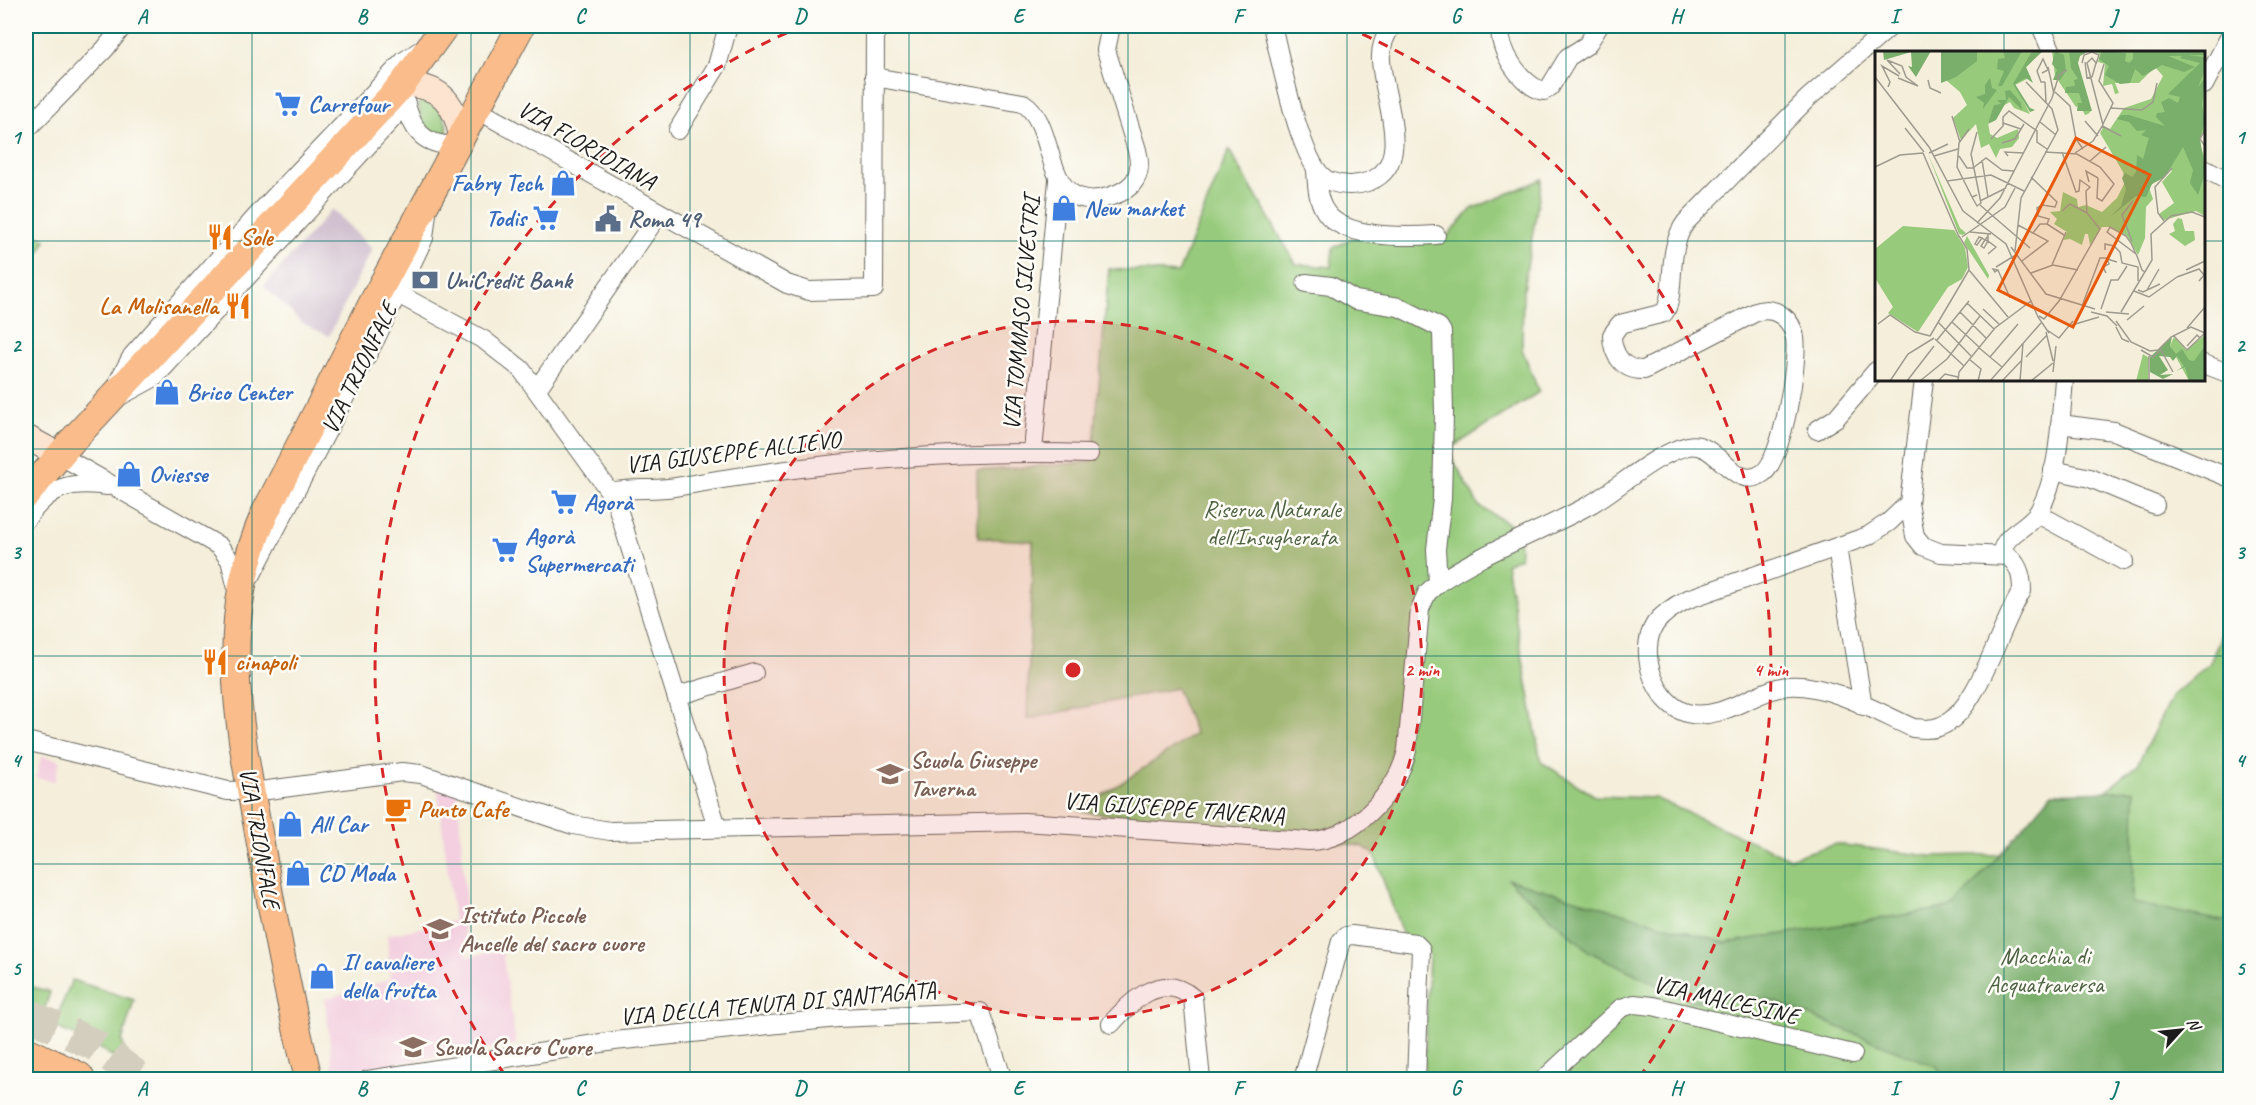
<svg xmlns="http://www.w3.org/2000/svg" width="2256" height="1105" viewBox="0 0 2256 1105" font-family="Caveat,sans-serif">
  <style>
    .built { fill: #f3cfdf }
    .industrial { fill: #cfbdce }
    .green { fill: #97ca7b; stroke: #5a734c; stroke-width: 1.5 }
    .forest { fill: #79ae6b; stroke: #4a6544; stroke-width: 1.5 }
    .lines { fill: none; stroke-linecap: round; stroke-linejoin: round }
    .highway-tunnel { stroke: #d4cebe; stroke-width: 32; stroke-dasharray: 32 16; stroke-linecap: butt }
    .street-casing { stroke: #68665e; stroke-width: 20 }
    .secondary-casing { stroke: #68665e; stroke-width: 26 }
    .primary-casing { stroke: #68665e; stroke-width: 29 }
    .highway-casing { stroke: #68665e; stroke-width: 34 }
    .street { stroke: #fff; stroke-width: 18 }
    .secondary { stroke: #fde4d0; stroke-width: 24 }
    .primary { stroke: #f9bc8a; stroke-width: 27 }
    .highway { stroke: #f9bc8a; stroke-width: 32 }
    .grid { fill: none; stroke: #0f766e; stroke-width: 1.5; stroke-opacity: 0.55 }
    .ring { fill: none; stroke: #d62828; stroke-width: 3; stroke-dasharray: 10 8 }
    .labels { text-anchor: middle; stroke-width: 5; stroke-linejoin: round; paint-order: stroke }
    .shop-label { font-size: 24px; font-weight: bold; fill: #366cbe; stroke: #fdfcf7; text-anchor: start }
    .street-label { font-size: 24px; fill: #1c1c1c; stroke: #fdfcf7 }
    .service-label { font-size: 24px; font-weight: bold; fill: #4e5e75; stroke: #fdfcf7; text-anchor: start }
    .food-label { font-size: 24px; font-weight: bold; fill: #c56008; stroke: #fdfcf7; text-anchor: start }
    .park-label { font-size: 24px; fill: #4d6242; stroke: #fdfcf7 }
    .education-label { font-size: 24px; font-weight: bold; fill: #785e54; stroke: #fdfcf7; text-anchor: start }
    .inset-road { fill: none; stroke: #9e9a8e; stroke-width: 1.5 }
    .view { fill: #e8590c; fill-opacity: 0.15; stroke: #e8590c; stroke-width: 3 }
    .inset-edge { fill: none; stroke: #1c1c1c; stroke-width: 3 }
    .centre { fill: #d62828; stroke: #fdfcf7; stroke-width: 3 }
    .ring-label { font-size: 18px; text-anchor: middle; font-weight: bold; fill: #d62828; stroke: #fdfcf7; stroke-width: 5; stroke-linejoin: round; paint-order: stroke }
    .neatline { fill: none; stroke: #0f766e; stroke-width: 2 }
    .grid-label { font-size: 20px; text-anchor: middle; font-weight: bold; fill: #0f766e }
  </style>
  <rect width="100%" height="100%" fill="#fdfcf7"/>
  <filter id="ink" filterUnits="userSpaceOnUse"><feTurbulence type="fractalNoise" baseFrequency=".0167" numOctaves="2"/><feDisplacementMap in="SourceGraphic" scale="12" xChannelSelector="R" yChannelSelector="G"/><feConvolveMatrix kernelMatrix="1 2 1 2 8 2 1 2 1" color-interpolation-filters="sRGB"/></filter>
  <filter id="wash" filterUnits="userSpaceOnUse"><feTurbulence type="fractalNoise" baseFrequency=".008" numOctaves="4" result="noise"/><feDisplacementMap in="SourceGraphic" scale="24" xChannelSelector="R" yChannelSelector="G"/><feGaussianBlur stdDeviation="1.35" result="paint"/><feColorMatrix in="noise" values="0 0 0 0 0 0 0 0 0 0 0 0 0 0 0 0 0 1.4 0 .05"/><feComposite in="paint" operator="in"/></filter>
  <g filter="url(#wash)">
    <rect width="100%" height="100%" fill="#f4eeda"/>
    <g class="built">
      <path d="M41 756 60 760 55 781 36 778Z"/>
      <path d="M457 784 467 922 463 923 467 957 502 950 516 1044 333 1073 325 999 390 979 387 935 454 921 437 786Z"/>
    </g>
    <path class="industrial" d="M332 209 372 249 329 336 302 323 264 286Z"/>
    <g class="green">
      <path d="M419 93C436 103 446 113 448 133L430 132C418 120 419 109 419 93Z"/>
      <path d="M1229 150 1296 264 1331 267 1333 248 1352 238 1442 242 1472 209 1542 179 1523 290 1522 349 1539 392 1448 450 1479 506 1519 530 1520 557 1506 564 1541 762 1595 796 1655 798 1789 858 1836 844 1930 856 2031 854 2137 765 2172 696 2210 663 2230 612V1079H1424L1429 954 1403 936 1374 854 1362 846 1079 811 1195 734 1176 688 1027 719 1033 541 978 538 977 471 1090 462 1094 443 1109 269 1178 273Z"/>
      <path d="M26 229 46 240 26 277Z"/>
      <path d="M72 980 134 1000 122 1041 130 1070 94 1044 53 1026Z"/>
      <path d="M26 985 50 992 41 1020 26 1015Z"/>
    </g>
    <path class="forest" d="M2135 790 2133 903 2222 921 2230 919V1079H1942L1938 1067 1765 998 1691 1001 1590 952 1507 879 1725 943 1954 907 2053 793Z"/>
  </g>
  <g filter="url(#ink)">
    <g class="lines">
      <path class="highway-tunnel" d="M26 1014 95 1045 142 1080"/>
      <g class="street-casing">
        <g id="street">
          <path d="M1272 26C1281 58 1300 169 1329 181 1342 186 1357 186 1370 181 1415 163 1382 95 1381 60 1380 47 1385 37 1391 26"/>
          <path d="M1501 26C1496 48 1522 87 1544 91L1550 87 1568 57 1587 45 1599 26"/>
          <path d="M2041 26 2052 52"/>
          <path d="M874 77 1023 103C1059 125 1040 206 1099 199 1110 197 1124 193 1132 184 1141 174 1140 162 1137 150L1106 50 1111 26"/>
          <path d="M2204 85 2230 36"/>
          <path d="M404 96C411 128 421 147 457 145"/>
          <path d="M476 109 787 284 809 291 874 289 875 26"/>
          <path d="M26 130 105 49 123 26"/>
          <path d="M678 130 717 66 728 26"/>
          <path d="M2204 168 2230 182"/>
          <path d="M1316 170C1317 184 1317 199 1325 211 1342 239 1406 237 1436 235"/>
          <path d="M1306 283 1331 286 1355 300 1399 307 1439 327 1442 332 1444 413 1442 499 1436 549 1438 583"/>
          <path d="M396 293 484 340 521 369 615 499 717 827"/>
          <path d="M2204 364 2230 374"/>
          <path d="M119 380 132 356 263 209 404 61 419 51"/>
          <path d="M537 389 659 214"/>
          <path d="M120 396 155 377 406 104"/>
          <path d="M2060 424 2114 431 2230 478"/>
          <path d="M1817 430 1836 418 1876 371"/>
          <path d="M1033 451 1058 180"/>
          <path d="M61 456 219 546 230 560 238 593"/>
          <path d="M2053 470 2090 478 2155 505"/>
          <path d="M611 492C632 487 653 491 675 487 812 463 949 449 1089 454"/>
          <path d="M1909 503 1889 522 1868 536 1688 599C1676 605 1663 613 1655 624 1637 652 1655 704 1687 713 1722 722 1754 690 1788 686 1826 682 1879 713 1913 728 1923 729 1932 730 1941 726 1978 712 2000 624 2022 591 2022 578 2020 564 2007 556L1941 553 1923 546 1915 536 1909 503 1924 380"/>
          <path d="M2038 514 2124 561"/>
          <path d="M26 519C50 487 68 480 108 486"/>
          <path d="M1837 547 1863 706"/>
          <path d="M2001 555C2004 532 2028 529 2039 511 2060 474 2060 421 2064 380"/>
          <path d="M251 576 377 336 424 238 427 213"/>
          <path d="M677 696 754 673"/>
          <path d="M26 741 228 791 268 790 402 772 421 774 573 825 610 831 1024 822 1308 841C1352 842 1399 791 1407 750L1420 609 1427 593 1438 583C1485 551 1541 532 1591 504 1620 487 1656 453 1688 446 1717 439 1734 494 1763 473 1782 460 1799 361 1795 338 1792 319 1775 305 1756 312L1644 370C1623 371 1612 354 1612 335L1620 324 1664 313C1677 296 1665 249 1686 222L1808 98 1891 26"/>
          <path d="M1111 1024C1132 1000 1162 971 1193 998L1201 1080"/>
          <path d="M368 1080 614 1041 838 1018 980 1012 1003 1080"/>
          <path d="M1303 1080 1341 941 1346 936 1352 935 1415 943 1421 949 1416 1080"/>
          <path d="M1543 1080 1621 1008 1634 1004 1653 1006 1853 1054"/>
        </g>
      </g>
      <g class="secondary-casing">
        <g id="secondary">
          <path d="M402 85C438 84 454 100 461 136"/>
          <path d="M26 437 61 456"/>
        </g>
      </g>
      <g class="primary-casing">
        <g id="primary">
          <path d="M26 495 71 442 402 85 445 26"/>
          <path d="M26 1077 31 1080"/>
          <path d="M309 1080C290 1005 275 928 262 852 241 735 214 627 265 513L374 300 521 26"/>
        </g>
      </g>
      <g class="highway-casing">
        <path id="highway" d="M26 1053 78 1078"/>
      </g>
      <use href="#street" class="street"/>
      <use href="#secondary" class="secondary"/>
      <use href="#primary" class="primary"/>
      <use href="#highway" class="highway"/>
    </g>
  </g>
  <path class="grid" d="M252 26V1080M471 26V1080M690 26V1080M909 26V1080M1128 26V1080M1347 26V1080M1566 26V1080M1785 26V1080M2004 26V52M26 241H1876M2204 241H2230M2004 380V1080M26 449H2230M26 656H2230M26 864H2230"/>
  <circle cx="1073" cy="670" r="349" fill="#d62828" fill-opacity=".12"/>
  <g class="ring">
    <circle cx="1073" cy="670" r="349"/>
    <path d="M505 1075A698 698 0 0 1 800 27M1346 27A698 698 0 0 1 1641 1075"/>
  </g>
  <defs>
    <g id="supermarket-bare" transform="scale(2.07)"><path d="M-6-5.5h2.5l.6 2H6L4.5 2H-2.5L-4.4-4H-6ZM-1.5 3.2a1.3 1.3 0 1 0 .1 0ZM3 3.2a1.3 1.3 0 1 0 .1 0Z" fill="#3f7fe0" stroke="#fdfcf7" stroke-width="2.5" paint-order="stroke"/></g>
    <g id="shop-bare" transform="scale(2.07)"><path d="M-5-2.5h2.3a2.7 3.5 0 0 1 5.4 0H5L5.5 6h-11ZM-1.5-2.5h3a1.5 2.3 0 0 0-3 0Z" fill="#3f7fe0" stroke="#fdfcf7" stroke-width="2.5" paint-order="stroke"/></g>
    <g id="civic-bare" transform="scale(2.07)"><path d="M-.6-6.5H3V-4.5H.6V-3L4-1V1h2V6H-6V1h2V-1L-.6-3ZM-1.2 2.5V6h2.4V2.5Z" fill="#5c6f8a" stroke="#fdfcf7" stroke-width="2.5" paint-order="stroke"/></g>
    <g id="restaurant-bare" transform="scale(2.07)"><path d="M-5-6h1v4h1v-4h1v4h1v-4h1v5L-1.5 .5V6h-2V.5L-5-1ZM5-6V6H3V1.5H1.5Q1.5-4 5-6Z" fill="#e8710a" stroke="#fdfcf7" stroke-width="2.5" paint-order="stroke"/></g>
    <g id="bank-bare" transform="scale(2.07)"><path d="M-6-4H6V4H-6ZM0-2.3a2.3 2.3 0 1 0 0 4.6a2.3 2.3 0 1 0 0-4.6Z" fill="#5c6f8a" stroke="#fdfcf7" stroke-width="2.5" paint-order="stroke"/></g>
    <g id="school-bare" transform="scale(2.07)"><path d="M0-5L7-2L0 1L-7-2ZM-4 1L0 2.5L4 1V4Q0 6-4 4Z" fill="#8d6e63" stroke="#fdfcf7" stroke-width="2.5" paint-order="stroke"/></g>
    <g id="cafe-bare" transform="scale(2.07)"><path d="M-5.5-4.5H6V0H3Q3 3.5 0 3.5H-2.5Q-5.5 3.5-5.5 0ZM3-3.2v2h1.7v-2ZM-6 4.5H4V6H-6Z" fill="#e8710a" stroke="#fdfcf7" stroke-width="2.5" paint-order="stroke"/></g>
  </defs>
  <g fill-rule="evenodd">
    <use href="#supermarket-bare" x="288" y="104"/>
    <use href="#shop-bare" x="563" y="183"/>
    <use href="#shop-bare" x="1064" y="208"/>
    <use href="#supermarket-bare" x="546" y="218"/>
    <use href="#civic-bare" x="608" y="219"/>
    <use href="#restaurant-bare" x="220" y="237"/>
    <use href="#bank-bare" x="425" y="280"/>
    <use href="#restaurant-bare" x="238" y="306"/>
    <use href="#shop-bare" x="167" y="392"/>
    <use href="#shop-bare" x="129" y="474"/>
    <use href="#supermarket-bare" x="564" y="502"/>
    <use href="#supermarket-bare" x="505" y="550"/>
    <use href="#restaurant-bare" x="215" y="662"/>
    <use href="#school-bare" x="890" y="774"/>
    <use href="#cafe-bare" x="398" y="809"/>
    <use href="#shop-bare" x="290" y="824"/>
    <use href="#shop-bare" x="298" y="873"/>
    <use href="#school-bare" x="440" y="929"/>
    <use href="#shop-bare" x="322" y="976"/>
    <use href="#school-bare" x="413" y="1047"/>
  </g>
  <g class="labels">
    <g class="shop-label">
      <text x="308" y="112">Carrefour</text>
      <text x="543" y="191" text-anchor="end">Fabry Tech</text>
      <text x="1084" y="216">New market</text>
      <text x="526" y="226" text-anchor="end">Todis</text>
      <text x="187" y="400">Brico Center</text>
      <text x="149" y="482">Oviesse</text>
      <text x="584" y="510">Agorà</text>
      <text x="525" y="544">Agorà<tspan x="525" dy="28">Supermercati</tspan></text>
      <text x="310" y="832">All Car</text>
      <text x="318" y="881">CD Moda</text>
      <text x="342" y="970">Il cavaliere<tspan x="342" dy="28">della frutta</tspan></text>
    </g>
    <g class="street-label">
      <text transform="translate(587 145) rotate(30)" y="8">VIA FLORIDIANA</text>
      <text transform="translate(1021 313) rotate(-85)" y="8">VIA TOMMASO SILVESTRI</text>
      <text transform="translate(359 368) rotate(-64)" y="8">VIA TRIONFALE</text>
      <text transform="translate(733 452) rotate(-7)" y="8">VIA GIUSEPPE ALLIEVO</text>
      <text transform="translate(1174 808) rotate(4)" y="8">VIA GIUSEPPE TAVERNA</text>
      <text transform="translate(260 838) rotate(80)" y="8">VIA TRIONFALE</text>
      <text transform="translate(1726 1000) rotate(13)" y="8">VIA MALCESINE</text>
      <text transform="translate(778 1003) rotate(-5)" y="8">VIA DELLA TENUTA DI SANT'AGATA</text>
    </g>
    <g class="service-label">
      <text x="628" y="227">Roma 49</text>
      <text x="445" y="288">UniCredit Bank</text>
    </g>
    <g class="food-label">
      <text x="240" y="245">Sole</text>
      <text x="218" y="314" text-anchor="end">La Molisanella</text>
      <text x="235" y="670">cinapoli</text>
      <text x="418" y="817">Punto Cafe</text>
    </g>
    <g class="park-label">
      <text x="1272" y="517">Riserva Naturale<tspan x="1272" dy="28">dell'Insugherata</tspan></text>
      <text x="2045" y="964">Macchia di<tspan x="2045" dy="28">Acquatraversa</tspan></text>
    </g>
    <g class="education-label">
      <text x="910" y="768">Scuola Giuseppe<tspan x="910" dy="28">Taverna</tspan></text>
      <text x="460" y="923">Istituto Piccole<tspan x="460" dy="28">Ancelle del sacro cuore</tspan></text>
      <text x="433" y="1055">Scuola Sacro Cuore</text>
    </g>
  </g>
  <g transform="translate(1875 51)">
    <rect width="330" height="330" fill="#f4eeda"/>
    <path d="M66 0H166L149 19 156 26 140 34 155 63 139 57 135 51 124 57 113 72 115 83 122 87 143 78 144 87 137 96 125 98 121 107 114 93 106 97 101 73 86 89 78 67 92 54 85 41 72 30ZM177 0H215L200 6 216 60 213 63 210 64 205 54 201 56 180 25ZM216 0H330V78L324 90 330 108V165L321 160 289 169 284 163 299 152 287 131 297 120 291 115 274 137 278 148 271 156 270 187 263 204 252 185 234 176H227L215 194 213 183H210L207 194 195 188 188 189 192 181 179 173 182 168 175 161 185 160 188 141 202 148 203 156 211 154 227 161 242 147 250 131 248 121 225 82 229 75 235 78 249 57 276 48 288 25 280 16 264 32H240L244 42 240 43 237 33 228 35 230 13 223 11 225 3ZM53 103 85 177 91 182 88 184 84 183ZM303 167 307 168 310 180H319L320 189 310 195 294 183 300 180 298 173ZM28 175 79 179 90 197 93 216 87 228 73 236 43 281 13 262 18 256 0 227V198ZM92 185 114 224 113 228 89 192ZM330 284V330H314L295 295 299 286 311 299ZM268 303 274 307 273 330H261Z" fill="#97ca7b"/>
    <path d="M8 0H56L41 26 33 15 37 16 36 1 9 9ZM66 0H102V10L81 26 66 32ZM128 0H147L127 35H123L129 20 122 18 123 8 130 7ZM168 0 151 16 158 32 151 27 140 33 155 57 160 59 155 61 138 33 156 2ZM180 0 189 4 191 20 185 29H178L182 19 177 13ZM194 0H214L205 5 203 12 217 60H202L203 52H207L204 42H190L191 36 200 35 199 29 203 28 196 17ZM227 0 251 2 250 10 254 12 258 8V0H330V4L293 5 320 16 309 21 287 14 268 25 260 18 255 32 245 33 230 24 234 15 224 8ZM308 4 330 6V19L323 36 330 27 327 54 330 71 325 87 330 122 323 144 315 132 318 119 308 96 290 126 277 133 271 146 261 145 234 167 246 155 251 138 247 127 250 122 257 126 261 121 262 104 268 108 274 87 266 84 271 79 262 80 254 71 242 68 246 64H254L290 75 281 66 282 62 290 61 286 51 294 47 303 52 305 46 293 43 325 12 305 7ZM115 27 117 37 122 39 108 58 109 52 101 46 110 43V34ZM135 39 146 52 147 59 134 46 121 69 113 73 119 54 126 53 122 49H131L130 40ZM297 286 295 295 301 303 307 298 314 309 319 310 330 295V330H314L310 316 301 320 309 315 302 305 298 310 295 306 284 305 293 319 285 324 298 323 288 328 275 321V306Z" fill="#79ae6b"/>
    <path class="inset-road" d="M210 11 212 27 217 26M207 12 209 4 217 1 224 4 221 13M173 16 179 43M167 22 173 19 168 8 162 20 166 31H170M0 26 54 96 88 160 131 193 163 266 174 282M23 27 43 35 31 26 27 15 12 9 25 23M53 29 55 37 66 42M170 31 171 51M13 36 15 31 7 15 24 25M180 41 195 55 201 88 208 98M235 57 267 59 278 51 282 32M77 65 85 91M210 70 223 85M165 71 181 84M128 72 146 78M228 73 238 52 224 30 229 13M227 75 246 85M30 77 49 101M94 78 84 92 82 116 97 146M330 79 325 88 330 95M102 81 96 103 106 152 102 155 97 146 102 144M116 88 128 75V66L134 60 162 80V91L172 98M127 92 140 88 149 73M170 101 202 103 225 116 239 133 227 150 222 147 223 127M48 102 84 186M54 102 73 93M200 102 218 90 228 74 212 12 217 7 221 12 217 26M59 105 83 98M84 105 92 117H98M133 105 130 101 149 102M107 109 113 146M215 110 231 96M0 116 25 104 48 102M98 117 111 107 127 119 139 120M156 126 182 151 180 156 167 154 162 157 163 165 174 168 172 173M72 130 116 124 149 140M214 131 211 120 223 127M105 150 131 137M105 154 155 197M187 160 195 153 212 162M289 170 283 162 280 136 297 117M102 172 125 147 177 47 184 24 192 19M172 173 189 184M143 174 173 190 147 210M95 181 116 183M158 182 165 173H172M87 186 130 156 140 137M104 186 107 187 102 194 100 193ZM107 187 110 189 113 190 109 197 106 195 110 189 113 185M257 190 247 164 258 150M136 196 171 243 220 258M230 199V193L239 195 245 201 247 212 263 216V230M140 200 146 147 183 79 177 58 151 31M113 203 121 196 113 190V183M261 203 232 181 235 176 251 185 256 192 260 201 262 205 267 219 270 221M177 214 191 181M121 216 139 205M94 219 133 266M123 219 118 218 120 221 123 219 135 247M311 219 330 210M156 222 178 214 203 219M231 222 228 216 234 213 232 208 242 211M302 226 324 218 329 224 324 230M263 239 268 241 285 233M272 239 284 218M259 240 274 246 302 226M92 252 119 278M207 255 225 207H234L239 195M108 258 124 273M226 258 236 229H243L252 215M85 261 111 287M216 261 232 265 242 275M231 261 254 263M246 261 277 209 276 183 296 165 317 161 330 166M164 265 169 268 184 250 225 178 212 162 211 140 215 136 205 129 204 140 201 141 187 101M252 269 269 255M241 270 256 291 275 300 283 299 296 286 316 276 330 282M63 271 96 305M77 271 104 296M3 273 15 264 40 281 55 285M197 274 224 266M241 276 247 288 254 291M312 277 330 256M172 279 184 287 198 270M171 281 178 310M298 284 312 299 330 282M55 285 94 219 92 198 84 185M60 288 89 315M62 289 94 250M312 295 322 284 325 287M103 296 127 316M266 299 278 306 287 298M286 299 298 321M115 306 143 273M151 306 172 284M94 308 106 318 103 330M178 321 181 295M15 330 33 303 59 287M32 330 59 295M45 330 72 308 105 265M63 330 70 323 83 326M83 330 84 321 120 277 156 250M115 330 166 272M127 330 147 309M145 330 148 292M156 330 178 312M274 330V305"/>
    <path class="view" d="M201 87 275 124 198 276 123 239Z"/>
    <rect width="330" height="330" class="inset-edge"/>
  </g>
  <circle cx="1073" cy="670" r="9" class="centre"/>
  <g class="ring-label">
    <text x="1422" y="676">2 min</text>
    <text x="1771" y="676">4 min</text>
  </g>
  <rect width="2256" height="1105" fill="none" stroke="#fdfcf7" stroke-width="66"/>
  <g transform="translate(2181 1030) rotate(63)" stroke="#fdfcf7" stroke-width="4.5" paint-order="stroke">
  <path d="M0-4.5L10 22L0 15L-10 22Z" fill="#1c1c1c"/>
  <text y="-9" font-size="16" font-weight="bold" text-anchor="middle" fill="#1c1c1c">N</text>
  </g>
  <rect x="33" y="33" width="2190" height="1039" class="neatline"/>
  <g class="grid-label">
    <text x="142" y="23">A</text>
    <text x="362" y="23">B</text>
    <text x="580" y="23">C</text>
    <text x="800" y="23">D</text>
    <text x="1018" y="23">E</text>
    <text x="1238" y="23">F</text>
    <text x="1456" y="23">G</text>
    <text x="1676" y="23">H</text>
    <text x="1894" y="23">I</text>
    <text x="2114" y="23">J</text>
    <text x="16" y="144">1</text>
    <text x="2240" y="144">1</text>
    <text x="16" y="352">2</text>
    <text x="2240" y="352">2</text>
    <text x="16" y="559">3</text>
    <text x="2240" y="559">3</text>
    <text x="16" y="767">4</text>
    <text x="2240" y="767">4</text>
    <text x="16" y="975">5</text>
    <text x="2240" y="975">5</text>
    <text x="142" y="1095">A</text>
    <text x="362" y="1095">B</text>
    <text x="580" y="1095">C</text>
    <text x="800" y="1095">D</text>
    <text x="1018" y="1095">E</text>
    <text x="1238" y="1095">F</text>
    <text x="1456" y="1095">G</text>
    <text x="1676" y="1095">H</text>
    <text x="1894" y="1095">I</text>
    <text x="2114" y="1095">J</text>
  </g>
</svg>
